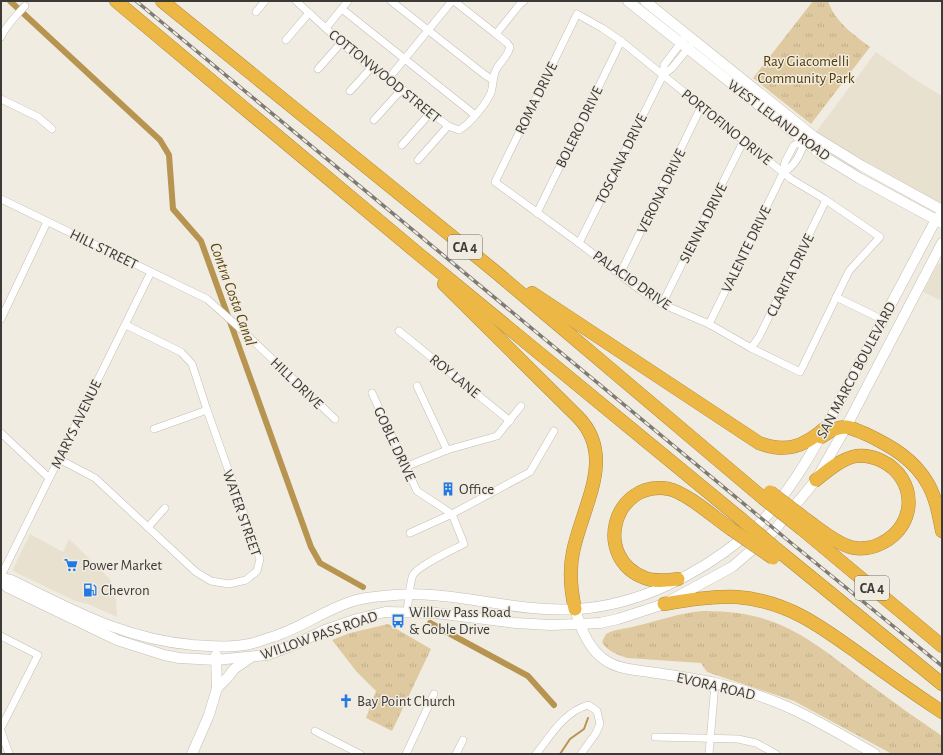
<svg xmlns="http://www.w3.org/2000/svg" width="943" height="755" viewBox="0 0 943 755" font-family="'Alegreya Sans',sans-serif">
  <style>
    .built { fill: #e9e1d0 }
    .grass { fill: url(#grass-tufts) }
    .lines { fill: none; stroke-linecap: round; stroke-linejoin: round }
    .stream { stroke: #b79551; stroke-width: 2 }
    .canal { stroke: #b79551; stroke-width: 6 }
    .street-casing { stroke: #c2beb4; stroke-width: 8 }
    .secondary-casing { stroke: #c2beb4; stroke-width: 11 }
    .highway-casing { stroke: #ae8b40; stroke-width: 14 }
    .street { stroke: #fff; stroke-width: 7 }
    .secondary { stroke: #fff; stroke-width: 10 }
    .highway { stroke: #ecb745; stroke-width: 13 }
    .rail-casing { stroke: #7e7a74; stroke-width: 3.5 }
    .rail { stroke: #f1ece2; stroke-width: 2; stroke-dasharray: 6; stroke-linecap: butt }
    .highway-bridge-casing { stroke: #ae8b40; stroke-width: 14; stroke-linecap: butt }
    .highway-bridge { stroke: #ecb745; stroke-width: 13 }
    .labels { text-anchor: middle; stroke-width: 3; stroke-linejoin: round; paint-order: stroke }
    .shield { fill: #f1ece2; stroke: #726f6a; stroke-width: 1 }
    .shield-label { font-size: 14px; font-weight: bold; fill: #3c3a36 }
    .park-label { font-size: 15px; fill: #533b01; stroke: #f1ece2 }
    .street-label { font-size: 15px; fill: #3c3a36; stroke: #f1ece2 }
    .poi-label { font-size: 15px; fill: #3c3a36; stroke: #f1ece2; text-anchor: start }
    .water-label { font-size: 16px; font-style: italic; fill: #5e4610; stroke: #f1ece2 }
  </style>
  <defs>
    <pattern id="grass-tufts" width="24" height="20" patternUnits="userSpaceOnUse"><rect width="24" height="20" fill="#dfc9a0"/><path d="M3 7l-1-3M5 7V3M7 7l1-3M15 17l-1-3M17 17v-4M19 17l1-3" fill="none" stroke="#c0ad8a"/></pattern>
  </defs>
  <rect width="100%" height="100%" fill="#f1ece2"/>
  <g class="built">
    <path d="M876 52 916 80 942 96 941 205 855 159 816 132Z"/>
    <path d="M942 262V301L923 292 938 264Z"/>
    <path d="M30 534 63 552 69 539 110 579 116 601 117 617 88 604 75 601 13 571V569Z"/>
  </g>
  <g class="grass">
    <path d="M813 1H828C835 22 853 34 870 47L811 124 753 78Z"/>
    <path d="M702 611C778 610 808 638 865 681 890 700 916 718 942 736V754H892L794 701 707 672 701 663 627 658C618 655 607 651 602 642L606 634C615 629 626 629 636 626 658 621 679 613 702 611Z"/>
    <path d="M388 624 431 649 392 731 366 718 376 691 356 671 332 640 350 633Z"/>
  </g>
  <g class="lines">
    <path class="stream" d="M560 754 570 739 584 729 588 718"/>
    <g class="canal">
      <path d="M10 1 160 140 169 155 173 209 201 241 311 547 320 563 363 587"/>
      <path d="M430 623 528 676 554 705"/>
    </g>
    <g class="street-casing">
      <g id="street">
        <path d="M296 1 355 55 371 68 389 78 448 126 459 130C469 125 490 100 492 89 493 82 493 75 497 68 502 60 508 56 510 47L507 43 496 34 520 4 524 1"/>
        <path d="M391 1 485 75 493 80"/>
        <path d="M454 1 496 34"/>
        <path d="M342 9 475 115"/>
        <path d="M256 12 265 1"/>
        <path d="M577 14 602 28 621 41 791 179 826 200 880 237 849 271 800 372 751 348 709 324 662 304 640 290 579 243 495 182Z"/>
        <path d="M326 28 348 1"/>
        <path d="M1 37C6 25 16 16 25 6"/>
        <path d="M286 40 309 13"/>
        <path d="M318 69 341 43"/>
        <path d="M663 75 672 68 690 46"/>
        <path d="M389 78 452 1"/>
        <path d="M350 91 371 68"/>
        <path d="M1 99 38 117 52 129"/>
        <path d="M374 120 402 89"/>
        <path d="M402 145 431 112"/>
        <path d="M418 160 448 126"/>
        <path d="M783 173C794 166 801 155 804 142"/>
        <path d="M1 199 207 299 244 332 335 419"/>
        <path d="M537 213 621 41"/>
        <path d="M579 243 663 75 664 65 687 35"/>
        <path d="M620 274 701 107"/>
        <path d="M836 297 883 320"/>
        <path d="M662 304 743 142"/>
        <path d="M1 319 47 222"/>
        <path d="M709 324 783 173 785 162 794 145 804 142"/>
        <path d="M399 331 510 421"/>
        <path d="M751 348 759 337 826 200"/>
        <path d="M417 386 447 450"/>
        <path d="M372 393 417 491 452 514 464 544C453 550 419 565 413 575 410 581 408 604 407 612"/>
        <path d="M154 429 207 410"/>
        <path d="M1 433 49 478"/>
        <path d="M59 459 95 478 196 572 211 581 229 584 246 580 257 571 260 559 207 410 192 364 181 352 126 325"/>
        <path d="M405 467 447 450 497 436 521 406"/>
        <path d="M148 527 165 508"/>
        <path d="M410 533 452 514 530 472 554 431"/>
        <path d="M1 576 151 272"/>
        <path d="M1 636 38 655 1 728"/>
        <path d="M1 731 9 754"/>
        <path d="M315 731 360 754"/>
        <path d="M655 737 738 739 756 743 776 754"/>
        <path d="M406 754 434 694"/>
        <path d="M456 754 463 740"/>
        <path d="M536 754C551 735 564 712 588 705L597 711 600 724 596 733 581 754"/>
        <path d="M709 754 715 683"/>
      </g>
    </g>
    <g class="secondary-casing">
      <g id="secondary">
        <path d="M628 1 823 156 859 178 942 223"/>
        <path d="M645 1 813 136 862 166 942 210"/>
        <path d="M1 578 11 580C73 610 123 639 193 645 212 646 231 648 250 644 258 642 265 639 272 637 299 629 323 611 350 602 361 598 373 597 384 596 449 587 513 614 578 609 638 605 698 575 744 537 749 532 756 528 761 522 798 483 822 434 847 387 876 333 904 279 933 225L942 212"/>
        <path d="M1 579 7 587 117 640 164 655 179 658 216 660 267 655 291 646 325 630 357 619 385 612 436 613 516 623 550 625 580 624 600 623 618 619 664 604 732 567 773 532 816 480 846 427 942 243"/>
        <path d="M575 609C581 629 589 651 608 662 620 669 635 670 649 672 671 675 693 678 715 683 740 689 766 697 790 708 819 721 847 738 875 754"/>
        <path d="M217 688 228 677 234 669 250 658"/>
        <path d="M192 754 209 715 217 688 216 655"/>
      </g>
    </g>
    <g class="highway-casing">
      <g id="highway">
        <path d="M116 1 421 256 741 519"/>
        <path d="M162 1 497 273 763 498"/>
        <path d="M444 284 578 417C617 457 582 506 573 552 569 571 571 591 575 609"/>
        <path d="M532 293 759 443C786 453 803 447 824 429"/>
        <path d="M821 437C829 432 836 427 846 427 853 428 860 432 866 434 891 446 914 459 928 484 936 498 939 515 942 531"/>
        <path d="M808 521C821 530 834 542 850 547 860 550 873 548 882 543 918 525 917 478 882 461 874 457 865 455 856 456 841 459 827 471 816 480"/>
        <path d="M802 529 942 646"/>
        <path d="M780 552 942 684"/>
        <path d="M678 579C668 580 655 582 645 578 592 558 613 479 669 489 687 493 715 518 731 529"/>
        <path d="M664 604C688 600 712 596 737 597 788 601 822 627 862 656 888 675 915 694 942 712"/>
      </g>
    </g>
    <use href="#street" class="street"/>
    <use href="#secondary" class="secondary"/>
    <use href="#highway" class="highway"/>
    <g class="rail-casing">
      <path id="rail" d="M136 1 790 542 942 666"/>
    </g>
    <use href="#rail" class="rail"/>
    <g class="highway-bridge-casing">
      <g id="highway-bridge">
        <path d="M770 492 808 521"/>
        <path d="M763 498 802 529"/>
        <path d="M741 519 780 552"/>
        <path d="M731 529 773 558"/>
      </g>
    </g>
    <use href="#highway-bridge" class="highway-bridge"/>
  </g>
  <defs>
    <g id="building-bare" transform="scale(1.08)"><path d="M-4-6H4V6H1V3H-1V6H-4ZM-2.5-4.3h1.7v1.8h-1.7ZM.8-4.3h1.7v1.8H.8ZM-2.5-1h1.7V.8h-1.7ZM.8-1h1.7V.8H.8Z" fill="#2279e3" stroke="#f1ece2" stroke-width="2.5" paint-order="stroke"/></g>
    <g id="supermarket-bare" transform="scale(1.08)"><path d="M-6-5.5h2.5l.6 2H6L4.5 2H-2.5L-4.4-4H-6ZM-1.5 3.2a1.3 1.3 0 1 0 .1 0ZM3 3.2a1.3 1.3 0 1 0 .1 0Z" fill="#2279e3" stroke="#f1ece2" stroke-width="2.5" paint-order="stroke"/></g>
    <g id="fuel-bare" transform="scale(1.08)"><path d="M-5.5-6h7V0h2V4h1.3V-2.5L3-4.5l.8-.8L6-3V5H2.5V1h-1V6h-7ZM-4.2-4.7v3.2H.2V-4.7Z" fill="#2279e3" stroke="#f1ece2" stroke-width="2.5" paint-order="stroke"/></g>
    <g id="bus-bare" transform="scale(1.08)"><path d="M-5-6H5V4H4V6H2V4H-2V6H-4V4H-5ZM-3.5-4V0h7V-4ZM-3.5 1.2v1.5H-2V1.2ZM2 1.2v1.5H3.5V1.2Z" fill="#2279e3" stroke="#f1ece2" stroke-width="2.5" paint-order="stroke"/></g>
    <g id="church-bare" transform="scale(1.08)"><path d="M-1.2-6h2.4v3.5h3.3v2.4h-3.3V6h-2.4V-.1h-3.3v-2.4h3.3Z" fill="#2279e3" stroke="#f1ece2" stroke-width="2.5" paint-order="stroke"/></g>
  </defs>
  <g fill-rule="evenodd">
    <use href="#building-bare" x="448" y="489"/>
    <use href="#supermarket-bare" x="71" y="565"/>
    <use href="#fuel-bare" x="90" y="590"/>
    <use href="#bus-bare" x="398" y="621"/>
    <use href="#church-bare" x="346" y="701"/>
  </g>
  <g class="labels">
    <g class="shield">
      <rect x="448" y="235" width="34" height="24" rx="3"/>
      <rect x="855" y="576" width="34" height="24" rx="3"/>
    </g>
    <g class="shield-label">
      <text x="465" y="252">CA 4</text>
      <text x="872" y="593">CA 4</text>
    </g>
    <g class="park-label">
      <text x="806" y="66">Ray Giacomelli<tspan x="806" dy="17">Community Park</tspan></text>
    </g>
    <g class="street-label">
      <text transform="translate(385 76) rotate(39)" y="5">COTTONWOOD STREET</text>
      <text transform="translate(536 98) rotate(-64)" y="5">ROMA DRIVE</text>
      <text transform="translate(779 120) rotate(37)" y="5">WEST LELAND ROAD</text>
      <text transform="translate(579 127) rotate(-64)" y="5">BOLERO DRIVE</text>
      <text transform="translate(727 127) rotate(39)" y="5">PORTOFINO DRIVE</text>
      <text transform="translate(621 159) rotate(-64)" y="5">TOSCANA DRIVE</text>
      <text transform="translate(661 191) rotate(-64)" y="5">VERONA DRIVE</text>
      <text transform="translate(703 223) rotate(-63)" y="5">SIENNA DRIVE</text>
      <text transform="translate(104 249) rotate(26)" y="5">HILL STREET</text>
      <text transform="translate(746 249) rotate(-64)" y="5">VALENTE DRIVE</text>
      <text transform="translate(790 275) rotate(-64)" y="5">CLARITA DRIVE</text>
      <text transform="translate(632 280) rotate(35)" y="5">PALACIO DRIVE</text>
      <text transform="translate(856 370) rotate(-62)" y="5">SAN MARCO BOULEVARD</text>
      <text transform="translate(455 376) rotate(39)" y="5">ROY LANE</text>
      <text transform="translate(297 383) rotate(44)" y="5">HILL DRIVE</text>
      <text transform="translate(76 424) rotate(-64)" y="5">MARYS AVENUE</text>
      <text transform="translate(395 444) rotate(65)" y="5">GOBLE DRIVE</text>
      <text transform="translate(242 513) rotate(71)" y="5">WATER STREET</text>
      <text transform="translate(319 635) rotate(-19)" y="5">WILLOW PASS ROAD</text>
      <text transform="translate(716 686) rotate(13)" y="5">EVORA ROAD</text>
    </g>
    <g class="poi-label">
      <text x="459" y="494">Office</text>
      <text x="82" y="570">Power Market</text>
      <text x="101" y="595">Chevron</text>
      <text x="409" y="617">Willow Pass Road<tspan x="409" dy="17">&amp; Goble Drive</tspan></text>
      <text x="357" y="706">Bay Point Church</text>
    </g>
    <g class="water-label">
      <text transform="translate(234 294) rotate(70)" y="6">Contra Costa Canal</text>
    </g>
  </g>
  <rect width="943" height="755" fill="none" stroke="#3c3a36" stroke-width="4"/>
</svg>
